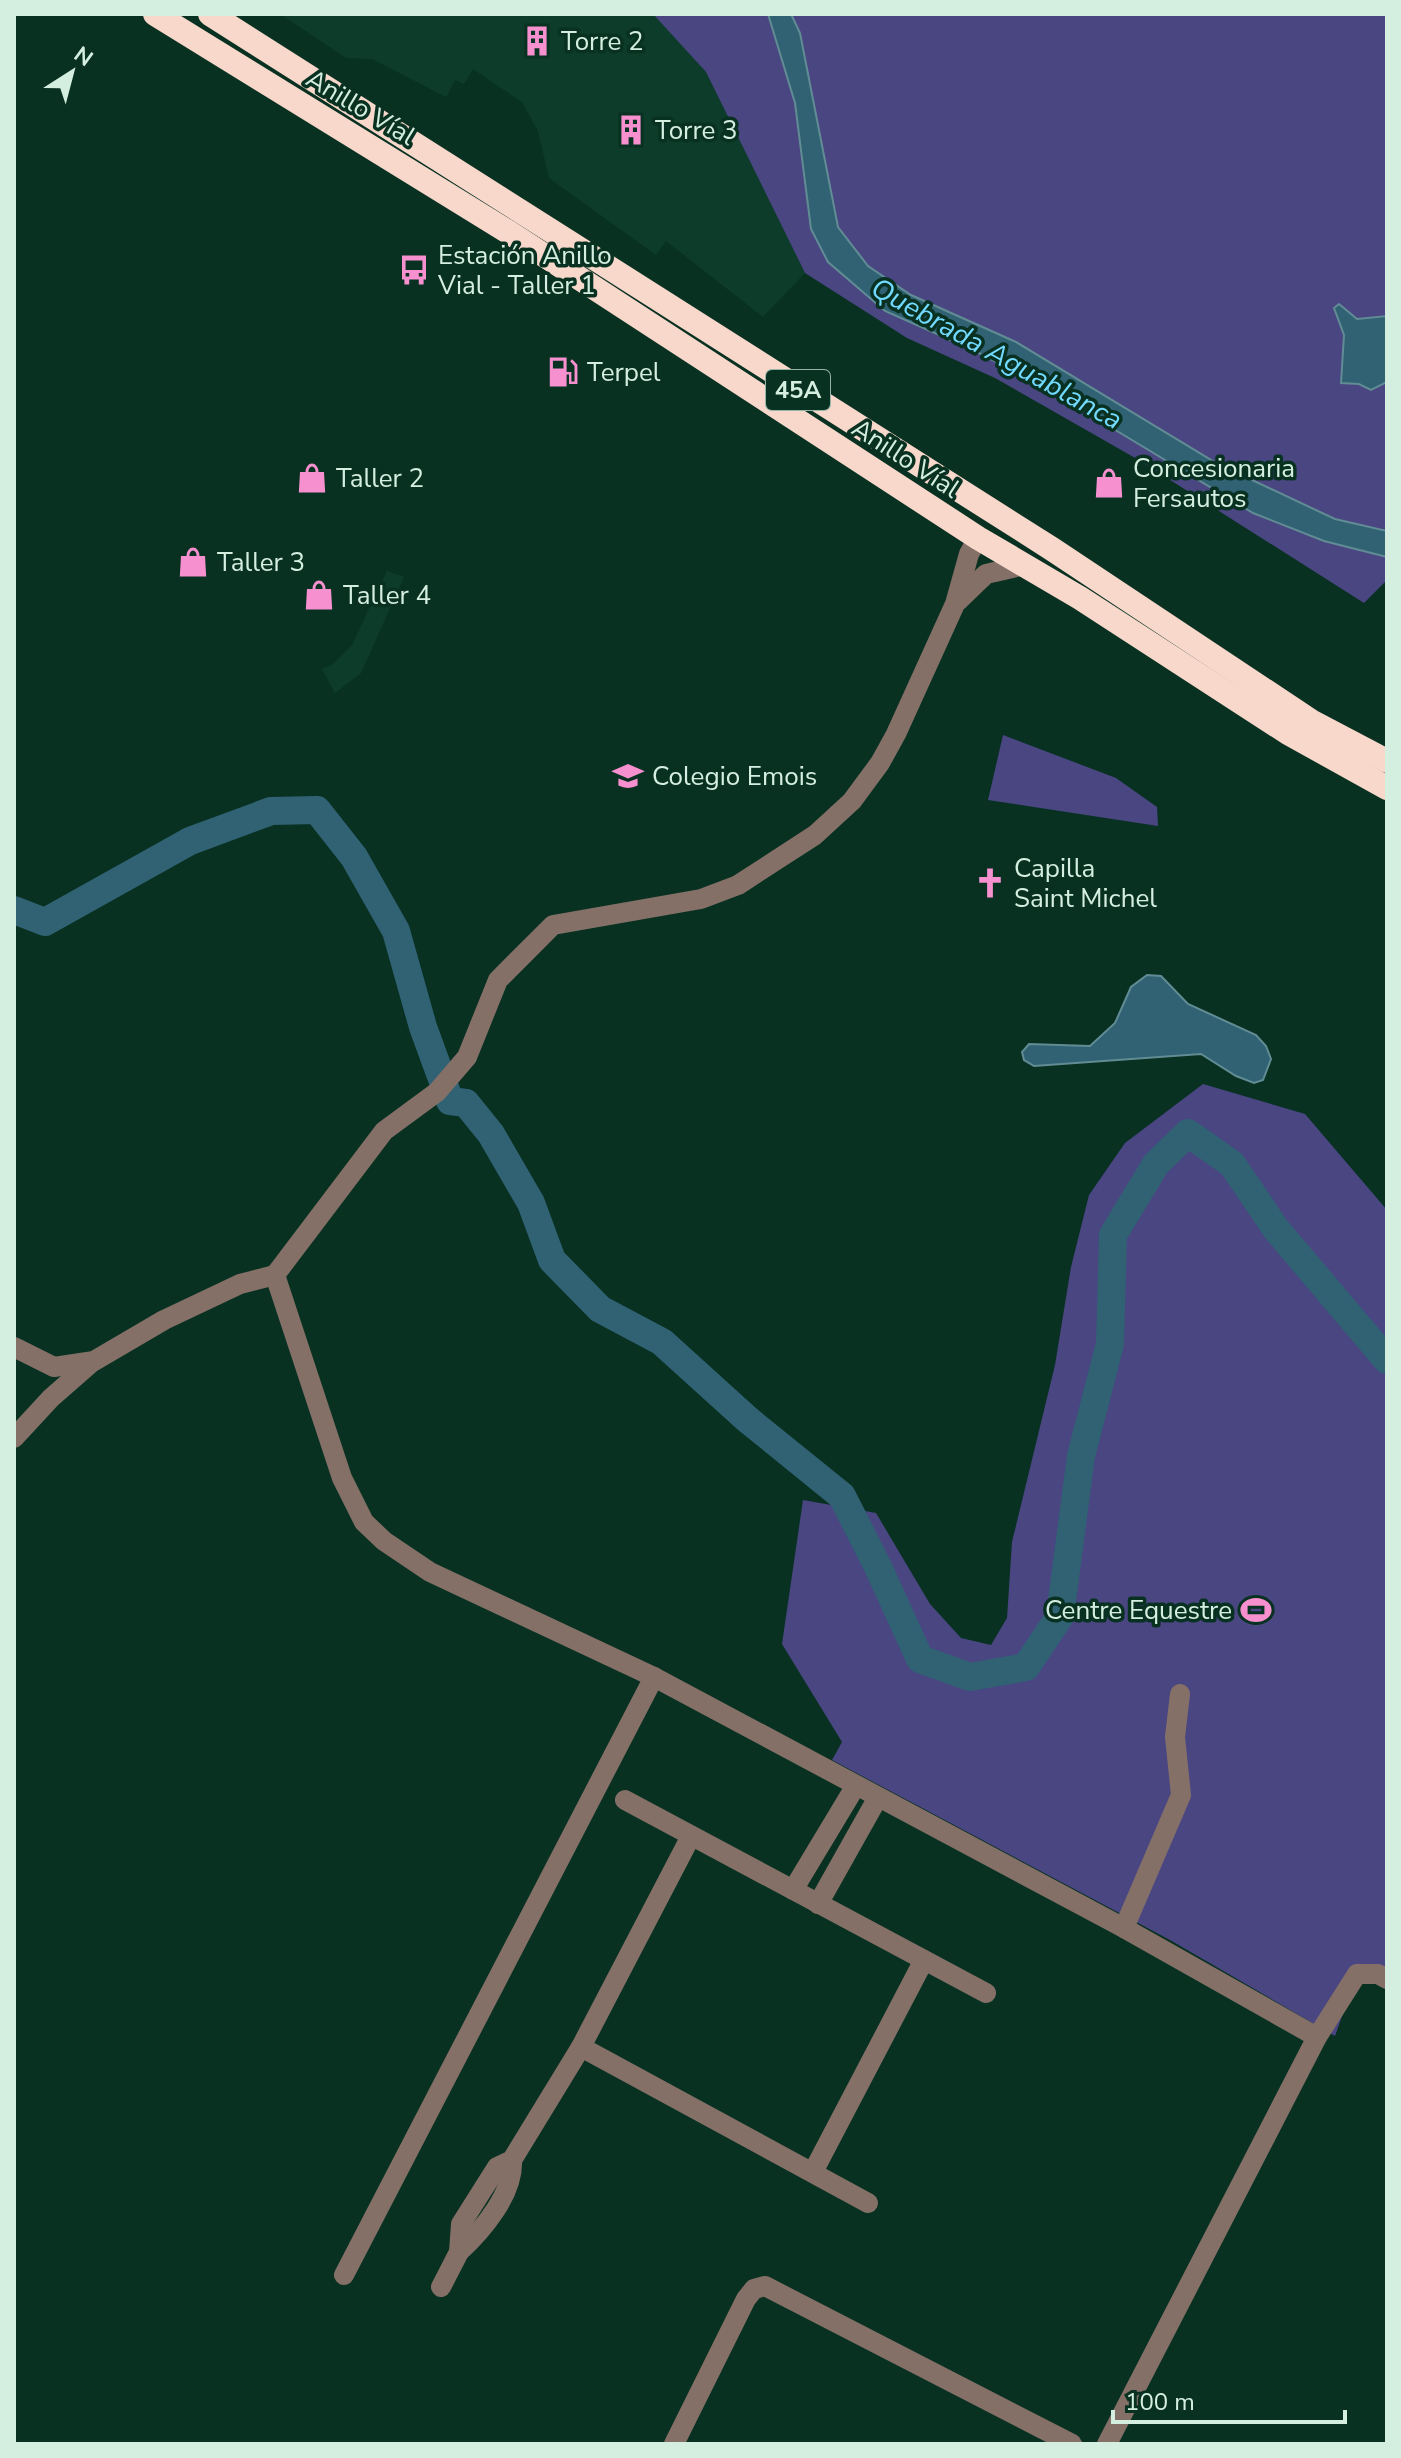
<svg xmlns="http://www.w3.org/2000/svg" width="1401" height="2458" viewBox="0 0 1401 2458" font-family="'Nunito Sans',sans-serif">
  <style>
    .built { fill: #0d3d2a }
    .green { fill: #494682 }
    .water { fill: #306274; stroke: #618c94; stroke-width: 2 }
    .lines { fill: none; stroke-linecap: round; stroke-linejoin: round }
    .river { stroke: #306274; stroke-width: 28 }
    .minor { stroke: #857068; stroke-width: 20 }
    .highway { stroke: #f8d8cb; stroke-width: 24 }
    .labels { text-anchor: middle; stroke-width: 7; stroke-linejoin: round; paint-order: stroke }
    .shield { fill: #093122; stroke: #97b5a7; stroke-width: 2 }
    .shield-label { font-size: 24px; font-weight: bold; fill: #d4eee0 }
    .poi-label { font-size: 26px; fill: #d4eee0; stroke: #093122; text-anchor: start }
    .street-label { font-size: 26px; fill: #d4eee0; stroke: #093122 }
    .water-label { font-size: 28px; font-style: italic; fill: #72daff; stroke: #093122 }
  </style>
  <rect width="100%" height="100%" fill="#093122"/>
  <g class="built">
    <path d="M280 14H653L706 72 805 273 763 317 666 241 656 255 549 178 538 131 522 102 473 69 464 84 455 80 446 97 372 59 346 58Z"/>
    <path d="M387 571 404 577 361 673 335 693 322 669 332 665 352 645Z"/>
  </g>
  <g class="green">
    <path d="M653 14H768L795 103 811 229 975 351 1044 387 1253 513 1324 541 1387 557V580L1364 603 1137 459 995 378 907 338 805 273 706 72Z"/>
    <path d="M791 14H1387V531L1335 519 1218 464 1016 342 911 295 868 266 838 227 800 33Z"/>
    <path d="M1003 735 1116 778 1157 807 1158 826 988 800Z"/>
    <path d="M1203 1084 1305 1114 1387 1210V1988L1357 1974 1335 2036 1170 1940 832 1760 842 1742 782 1644 803 1500 876 1513 930 1604 961 1638 991 1645 1007 1618 1012 1542 1055 1365 1071 1267 1089 1195 1125 1143Z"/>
  </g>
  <g class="water">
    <path d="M768 14H791L800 33 838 227 868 266 911 295 1016 342 1218 464 1335 519 1387 531V557L1324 541 1253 513 1044 387 975 351 885 311 828 262 811 229 795 103Z"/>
    <path d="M1339 304 1357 319 1387 316V382L1371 390 1359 384 1341 383 1344 335 1334 308Z"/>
    <path d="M1147 975 1161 976 1188 1004 1256 1035 1266 1046 1271 1059 1263 1080 1254 1083 1236 1076 1201 1054 1034 1066 1024 1060 1022 1052 1029 1044 1090 1046 1115 1023 1131 987Z"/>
  </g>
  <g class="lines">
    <path class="river" d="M14 910 45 922 190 841 271 811 317 810 354 857 396 931 423 1027 450 1101 466 1103 491 1134 531 1203 552 1260 600 1309 662 1342 747 1419 842 1496 878 1567 920 1659 970 1677 1026 1667 1060 1616 1081 1456 1110 1344 1113 1235 1156 1164 1188 1133 1232 1164 1276 1229 1387 1360"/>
    <g class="minor">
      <path d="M978 538 969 554 955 604 896 734 880 763 852 801 815 835 738 885 701 899 553 925 498 980 467 1057 437 1092 384 1131 275 1275 342 1478 364 1522 384 1541 430 1572 654 1677 1124 1928 1317 2037"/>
      <path d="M958 601 986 574 1025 565"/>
      <path d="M14 1347 54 1367 94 1361 164 1320 240 1284 275 1275"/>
      <path d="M14 1438 51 1398 91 1363"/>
      <path d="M625 1800 986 1993"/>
      <path d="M793 1890 855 1787"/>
      <path d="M818 1904 877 1799"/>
      <path d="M1124 1928 1181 1795 1175 1737 1180 1694"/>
      <path d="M581 2047 868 2203"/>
      <path d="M813 2172 924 1960"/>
      <path d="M459 2252C483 2230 514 2193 512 2160"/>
      <path d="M344 2275 654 1677"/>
      <path d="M441 2287 459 2252 461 2224 497 2167 512 2160 581 2047 691 1836"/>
      <path d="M674 2444 746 2299 754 2289 765 2286 1072 2444"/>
      <path d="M1107 2444 1317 2037 1357 1974H1378L1387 1979"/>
    </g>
    <g class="highway">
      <path d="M155 14 510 233 978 538 1080 598 1288 733 1387 788"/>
      <path d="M210 14 1052 549 1311 721 1387 761"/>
    </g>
  </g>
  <defs>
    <g id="building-bare" transform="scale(2.4)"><path d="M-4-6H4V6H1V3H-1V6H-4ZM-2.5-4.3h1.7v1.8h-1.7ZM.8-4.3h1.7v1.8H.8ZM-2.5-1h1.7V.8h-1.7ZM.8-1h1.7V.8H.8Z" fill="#f690cf" stroke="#093122" stroke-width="2.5" paint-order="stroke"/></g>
    <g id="bus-bare" transform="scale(2.4)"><path d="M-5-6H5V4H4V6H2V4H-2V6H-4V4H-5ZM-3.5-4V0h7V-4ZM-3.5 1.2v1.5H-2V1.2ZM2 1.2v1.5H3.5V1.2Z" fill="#f690cf" stroke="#093122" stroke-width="2.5" paint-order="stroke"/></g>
    <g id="fuel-bare" transform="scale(2.4)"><path d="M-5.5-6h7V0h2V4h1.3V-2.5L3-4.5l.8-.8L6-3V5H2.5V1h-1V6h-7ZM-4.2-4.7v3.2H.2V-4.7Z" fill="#f690cf" stroke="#093122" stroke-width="2.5" paint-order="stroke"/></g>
    <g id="shop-bare" transform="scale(2.4)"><path d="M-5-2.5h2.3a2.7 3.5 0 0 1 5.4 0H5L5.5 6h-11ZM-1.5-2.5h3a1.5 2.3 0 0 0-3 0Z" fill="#f690cf" stroke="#093122" stroke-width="2.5" paint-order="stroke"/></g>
    <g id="school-bare" transform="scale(2.4)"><path d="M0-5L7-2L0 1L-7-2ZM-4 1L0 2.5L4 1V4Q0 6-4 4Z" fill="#f690cf" stroke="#093122" stroke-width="2.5" paint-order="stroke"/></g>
    <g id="church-bare" transform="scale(2.4)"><path d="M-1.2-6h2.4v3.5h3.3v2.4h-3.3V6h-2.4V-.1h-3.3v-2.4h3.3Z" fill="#f690cf" stroke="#093122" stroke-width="2.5" paint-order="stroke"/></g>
    <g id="stadium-bare" transform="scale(2.4)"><path d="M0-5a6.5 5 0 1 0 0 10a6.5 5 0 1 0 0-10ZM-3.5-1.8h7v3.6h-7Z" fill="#f690cf" stroke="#093122" stroke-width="2.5" paint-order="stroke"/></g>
  </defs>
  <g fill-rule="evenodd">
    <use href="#building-bare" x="537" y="41"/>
    <use href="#building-bare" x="631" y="130"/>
    <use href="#bus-bare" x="414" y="270"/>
    <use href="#fuel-bare" x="563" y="372"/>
    <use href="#shop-bare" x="312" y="478"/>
    <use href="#shop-bare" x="1109" y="483"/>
    <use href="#shop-bare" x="193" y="562"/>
    <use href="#shop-bare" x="319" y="595"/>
    <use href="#school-bare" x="628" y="776"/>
    <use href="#church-bare" x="990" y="883"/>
    <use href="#stadium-bare" x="1256" y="1610"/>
  </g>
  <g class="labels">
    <rect class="shield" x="766" y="370" width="64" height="40" rx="6"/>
    <g class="shield-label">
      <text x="798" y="398">45A</text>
    </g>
    <g class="poi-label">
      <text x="561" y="50">Torre 2</text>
      <text x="655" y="139">Torre 3</text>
      <text x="438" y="264">Estación Anillo<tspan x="438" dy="30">Vial - Taller 1</tspan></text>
      <text x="587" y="381">Terpel</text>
      <text x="1133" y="477">Concesionaria<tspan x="1133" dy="30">Fersautos</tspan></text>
      <text x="336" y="487">Taller 2</text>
      <text x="217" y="571">Taller 3</text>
      <text x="343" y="604">Taller 4</text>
      <text x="652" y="785">Colegio Emois</text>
      <text x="1014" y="877">Capilla<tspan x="1014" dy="30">Saint Michel</tspan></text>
      <text x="1232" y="1619" text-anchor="end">Centre Equestre</text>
    </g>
    <g class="street-label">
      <text transform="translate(361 107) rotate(31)" y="9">Anillo Víal</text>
      <text transform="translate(906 458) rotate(33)" y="9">Anillo Víal</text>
    </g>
    <g class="water-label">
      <text transform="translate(997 353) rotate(29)" y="10">Quebrada Aguablanca</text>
    </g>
  </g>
  <rect width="1401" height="2458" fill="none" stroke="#d4eee0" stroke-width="32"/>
  <g transform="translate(72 72) rotate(36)" stroke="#093122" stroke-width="6" paint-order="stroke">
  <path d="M0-6L14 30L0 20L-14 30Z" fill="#d4eee0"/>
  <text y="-12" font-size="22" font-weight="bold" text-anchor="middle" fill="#d4eee0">N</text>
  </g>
  <path d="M1113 2410v12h232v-12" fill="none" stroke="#d4eee0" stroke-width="4"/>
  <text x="1125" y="2410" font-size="24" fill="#d4eee0" stroke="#093122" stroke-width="6" paint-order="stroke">100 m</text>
</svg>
